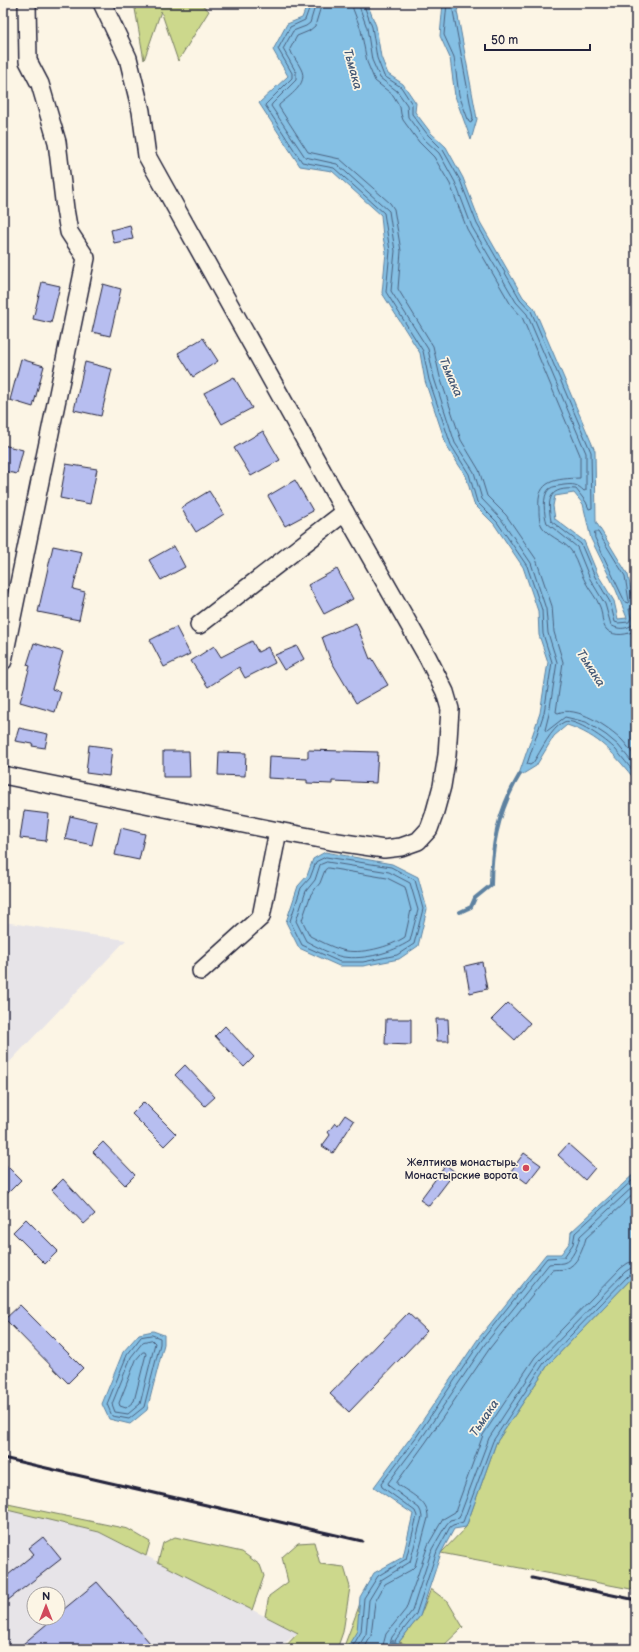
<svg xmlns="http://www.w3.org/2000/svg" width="639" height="1652" viewBox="0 0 639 1652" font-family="'Balsamiq Sans',sans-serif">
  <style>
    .built { fill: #e7e4e8; fill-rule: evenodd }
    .green { fill: #ccd88c; stroke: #777d64 }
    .water { fill: #85c0e4; stroke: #5d81a0; fill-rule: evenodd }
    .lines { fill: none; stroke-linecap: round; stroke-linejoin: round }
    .shore { stroke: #4a617f; stroke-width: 1 }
    .stream { stroke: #5d81a0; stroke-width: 4 }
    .building { fill: #b7bef0; stroke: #22223b }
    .minor-casing { stroke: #22223b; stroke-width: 20 }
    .minor { stroke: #fcf5e5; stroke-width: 17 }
    .rail { stroke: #22223b; stroke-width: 3 }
    .poi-dot { fill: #d1495b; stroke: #fcf5e5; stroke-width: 1.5 }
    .labels { text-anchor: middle; stroke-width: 3.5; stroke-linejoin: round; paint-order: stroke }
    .poi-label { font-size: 11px; fill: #22223b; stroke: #fcf5e5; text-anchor: end }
    .water-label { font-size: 12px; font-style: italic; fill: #455976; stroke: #fcf5e5 }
  </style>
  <rect width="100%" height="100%" fill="#fcf5e5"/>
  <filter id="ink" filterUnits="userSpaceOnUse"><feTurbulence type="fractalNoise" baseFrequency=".025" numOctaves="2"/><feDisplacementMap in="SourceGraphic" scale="8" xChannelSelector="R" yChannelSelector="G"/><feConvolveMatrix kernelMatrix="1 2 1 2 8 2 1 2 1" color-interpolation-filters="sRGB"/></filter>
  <g filter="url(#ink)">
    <g class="built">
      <path d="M3 922 126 940 3 1069Z"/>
      <path d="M3 1509 99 1532 298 1633 277 1649H3ZM34 1594H58V1618H34Z"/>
    </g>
    <g class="green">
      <path d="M134 3H200L209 11 178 61 161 11 144 60Z"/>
      <path d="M636 1276V1590L441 1553 466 1527 496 1443 548 1365 631 1279Z"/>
      <path d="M3 1503 128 1529 150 1542 146 1556 99 1532 3 1509Z"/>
      <path d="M175 1537 242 1552 260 1565 264 1576 252 1610 158 1562 163 1543Z"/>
      <path d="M314 1542 320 1564 344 1567 350 1587 343 1632 337 1649H283L298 1633 265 1616 269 1596 288 1582 282 1557 298 1543Z"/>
      <path d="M367 1585 378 1589 353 1649H343Z"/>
      <path d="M431 1589 448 1602 463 1627 440 1649H416L400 1642 403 1649H396L399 1642 420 1616Z"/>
    </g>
    <g class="water">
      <path d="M308 3H367L376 26 381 57 388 74 403 84 416 103 415 112 431 133 446 147 463 178 480 222 523 297 534 308 595 451 596 522 628 575 636 615V781C615 755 600 736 567 725L554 736 536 766 518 777 540 713 548 662 539 635 538 611 523 567 494 524 474 504 466 476 447 447 425 381 420 353 382 293 386 252 383 237 381 215 332 171 300 166 259 103 288 76 273 50 287 24 302 18ZM574 493 583 504 591 539 616 590 627 618 618 619 614 601 598 575 584 541 555 519 553 506 555 496Z"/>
      <path d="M443 3H460L457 11 477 119 471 140 455 96 450 58 440 36Z"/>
      <path d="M325 852 392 864 418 877 427 909 418 946 399 959 363 966H339L299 948 286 922 298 886 307 876 313 859Z"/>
      <path d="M636 1172V1276L631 1279 548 1365 496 1443 466 1527 454 1529 441 1553 420 1616 399 1642 396 1649H346L357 1631 360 1597 374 1573 403 1557 413 1514 374 1487 414 1433 478 1339 546 1254H561L570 1242 571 1232Z"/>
      <path d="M153 1331 164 1335V1344L147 1410 130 1424 109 1419 102 1404 123 1352 139 1334Z"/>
    </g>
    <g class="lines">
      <g class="shore">
        <path d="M311 3 305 20 290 27 278 49 292 73V78L265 105 302 162 334 168 384 213 390 251 386 292 423 351 429 380 451 445 469 474 477 502 497 522 527 566 542 610 543 634 552 662 544 713 527 764 530 765 533 763C541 751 551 728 564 722 574 717 608 741 615 749 622 757 629 766 636 775"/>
        <path d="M316 3 310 23 306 26 293 31 283 49 296 72V80L272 104 271 106 305 157 337 164 389 211 395 251 391 291 428 349 434 378 455 443 474 472 482 499 501 519 531 563 546 609 548 633 557 662 549 714 545 730 547 731 565 717 586 722 606 735 618 745 636 767"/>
        <path d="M322 3 315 26 309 31 297 36 290 49C292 56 298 62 301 69 309 84 289 96 279 105V107L308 152 340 159 390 203 394 209 401 251 398 289 433 346 440 377 461 440 479 470 487 496 506 515 536 559 552 606 554 632 563 662 556 712 558 713C576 705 609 727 622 740 627 745 631 752 636 757"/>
        <path d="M352 3 353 9 361 30 367 62 375 81 393 95 400 107 401 114 403 120 419 142 434 157 450 184 467 229 511 305 522 317 580 455V478C557 479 536 479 539 509 539 515 539 524 544 529 551 538 566 542 572 552 578 562 580 573 586 583 590 591 597 598 600 607 603 614 601 624 607 630 614 637 628 635 636 630"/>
        <path d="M358 3 367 28 372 60 380 78 397 91 407 105 408 117 424 139 439 153 455 182 472 227 516 302 527 314 586 453V490L584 491C577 484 573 484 564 485 559 486 553 486 549 489 542 496 544 515 547 523L577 547 590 579 605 604 611 625C619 631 633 629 636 619"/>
        <path d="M363 3 372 27 377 58 384 76 401 87 412 104V114L428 135 443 150 460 180 477 224 520 299 531 311 591 452 592 508 589 509 586 502 576 489C549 487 547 498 551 521L581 544 595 577 610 602 615 622 618 623 629 622 631 618 629 609H636"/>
        <path d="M447 3 444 35 454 57 459 95 469 122 471 123 473 118 453 11 456 3"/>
        <path d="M595 532H598L625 576 629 601 628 603 625 602 595 538Z"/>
        <path d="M326 857 391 867 415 880 423 909 414 944 397 955 363 962H340L302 945 290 921 301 888 310 878 316 862Z"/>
        <path d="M327 862 389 872 410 883 418 910 410 941C391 953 365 960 343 957 332 955 315 946 306 941L296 921 306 891 315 880 320 865Z"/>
        <path d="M328 868 387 878 405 887 411 910 405 937C390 947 360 955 342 950 331 947 320 941 310 936L302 920 311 894 320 883 325 870Z"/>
        <path d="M152 1335 160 1338V1344L144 1407 129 1419 112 1416 107 1404 127 1355 141 1337Z"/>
        <path d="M152 1340 155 1343 140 1404 128 1414 115 1412 112 1404 131 1357 143 1342Z"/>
        <path d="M143 1352H145L146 1354 134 1401 126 1408 120 1406 119 1403 136 1360Z"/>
        <path d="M351 1649 361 1632 364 1598 378 1576 406 1559 417 1516 415 1511 382 1487 381 1484 417 1436 481 1341 547 1258 564 1257 573 1244 575 1233 636 1177"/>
        <path d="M357 1649 366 1634 369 1600 381 1580 410 1562 422 1517 421 1512 419 1508 389 1486 388 1483 421 1439 485 1344 549 1264C554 1263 558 1264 563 1263 573 1261 578 1244 580 1236L636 1184"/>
        <path d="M364 1649 371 1636 375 1602 385 1584 411 1570 415 1566 428 1518C429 1501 409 1493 397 1484V1482L426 1442 490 1348 552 1270C556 1269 561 1270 565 1269 577 1266 583 1249 586 1238L636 1192"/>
        <path d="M382 1649 386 1634 406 1609 428 1545 443 1519 455 1512 483 1435 535 1357 621 1268 628 1263 636 1261"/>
        <path d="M388 1649 392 1637 412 1611 432 1549 446 1525 450 1520 459 1518 489 1438 540 1360 625 1272 631 1268 636 1267"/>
        <path d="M393 1649 396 1639 416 1614 437 1551 450 1527 453 1525 463 1522 493 1441 544 1363 628 1276 636 1272"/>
      </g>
      <g class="stream">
        <path d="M460 912 471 907 475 898 491 885C491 846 499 808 520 774"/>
        <path d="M393 1642 405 1649"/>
      </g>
    </g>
    <g class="building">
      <path d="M130 225 133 239 114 243 111 230Z"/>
      <path d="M42 282 60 286 51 323 33 319Z"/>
      <path d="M103 284 121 289 110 336 92 332Z"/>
      <path d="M203 338 218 361 193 377 178 353Z"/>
      <path d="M21 359 44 366 33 407 10 400Z"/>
      <path d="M85 362 112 369 101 416 74 410Z"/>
      <path d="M234 377 252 408 222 424 204 393Z"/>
      <path d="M263 431 280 460 251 476 234 448Z"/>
      <path d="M3 445 23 450 17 474 3 471Z"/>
      <path d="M66 464 97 469 90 504 60 498Z"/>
      <path d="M295 480 313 511 285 526 268 496Z"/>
      <path d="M209 491 224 514 196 532 181 508Z"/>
      <path d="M53 546 82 552 73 589 85 592 79 620 38 612Z"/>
      <path d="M174 546 185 567 161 580 149 560Z"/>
      <path d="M337 569 353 599 324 614 308 585Z"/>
      <path d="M356 623 370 659 372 658 388 685 356 703 330 659 322 637Z"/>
      <path d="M176 627 190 654 164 667 150 640Z"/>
      <path d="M252 641 258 652 268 647 275 663 245 678 239 667 208 687 191 661 214 646 221 657Z"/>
      <path d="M34 643 63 652 52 689 61 692 55 712 20 702 30 666 27 665Z"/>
      <path d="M297 646 304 659 284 670 275 655Z"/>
      <path d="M19 728 48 734 45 748 32 746 33 744 15 741Z"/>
      <path d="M89 745 112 748 109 776 86 773Z"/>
      <path d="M308 750 378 752 376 783 332 781V784L307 783V780L268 778 269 756 308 758Z"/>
      <path d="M163 751H189L190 777H163Z"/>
      <path d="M219 752 246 753 245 776 218 775Z"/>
      <path d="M24 811 49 814 46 841 20 838Z"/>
      <path d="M70 816 97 822 92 845 65 839Z"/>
      <path d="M121 828 145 834 139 860 115 855Z"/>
      <path d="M482 962 487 989 470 993 465 966Z"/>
      <path d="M508 1003 530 1023 515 1040 492 1019Z"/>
      <path d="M386 1019H411V1045L385 1044Z"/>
      <path d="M436 1019H448L449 1041H437Z"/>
      <path d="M225 1026 254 1057 244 1067 215 1036Z"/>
      <path d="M185 1065 215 1097 205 1106 175 1075Z"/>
      <path d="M144 1102 176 1134 164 1146 132 1114Z"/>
      <path d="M345 1115 354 1121 333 1153 322 1146 330 1135 328 1132 335 1123 338 1125Z"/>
      <path d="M103 1142 135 1175 125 1185 93 1152Z"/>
      <path d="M568 1144 595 1168 585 1180 558 1155Z"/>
      <path d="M524 1153 541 1165 527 1183 511 1171Z"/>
      <path d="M3 1162 21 1180 3 1198Z"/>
      <path d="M446 1165 455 1172 429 1206 420 1200Z"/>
      <path d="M63 1179 95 1214 84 1224 52 1190Z"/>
      <path d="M26 1219 58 1251 45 1264 13 1232Z"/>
      <path d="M20 1305 83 1368 68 1383 5 1319Z"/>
      <path d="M408 1313 427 1331 349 1412 330 1394Z"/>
      <path d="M43 1537 61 1559 3 1604V1579L34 1554 29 1548Z"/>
      <path d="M97 1582 150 1643 142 1649H17L54 1618H58V1614Z"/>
    </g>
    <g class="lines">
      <g class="minor-casing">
        <g id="minor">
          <path d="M199 625 345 512"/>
          <path d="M3 661 86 258 69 232 65 209 57 142 40 84 28 61 27 3"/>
          <path d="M3 775 278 831 331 841 384 849 401 847 418 841 429 829 434 815 442 786 447 755 450 709 445 692 428 658 345 512 147 156 141 111 128 58 102 3"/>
          <path d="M201 971 261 917 278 831"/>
        </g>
      </g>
      <use href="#minor" class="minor"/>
      <g class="rail">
        <path d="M3 1458 362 1541"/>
        <path d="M532 1578 636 1600"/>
      </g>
    </g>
  </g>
  <circle class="poi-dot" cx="526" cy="1168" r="4"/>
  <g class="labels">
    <g class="poi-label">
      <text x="518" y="1166">Желтиков монастырь.<tspan x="518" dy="13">Монастырские ворота</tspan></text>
    </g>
    <g class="water-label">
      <text transform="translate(353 69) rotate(75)" y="4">Тьмака</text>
      <text transform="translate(451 377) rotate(67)" y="4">Тьмака</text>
      <text transform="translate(591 668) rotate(57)" y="4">Тьмака</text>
      <text transform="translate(484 1418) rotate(-56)" y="4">Тьмака</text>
    </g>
  </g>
  <rect width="639" height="1652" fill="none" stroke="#fcf5e5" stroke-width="16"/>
  <rect x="8" y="8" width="623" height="1636" fill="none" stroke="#22223b" stroke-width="1.5" filter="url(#ink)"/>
  <g transform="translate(46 1606)"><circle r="19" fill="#fcf5e5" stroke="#a5a1a1"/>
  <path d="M0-3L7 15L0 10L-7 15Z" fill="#d1495b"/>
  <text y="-6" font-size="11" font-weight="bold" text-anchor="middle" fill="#22223b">N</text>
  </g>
  <path d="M485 44v6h105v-6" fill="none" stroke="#22223b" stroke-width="2"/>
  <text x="491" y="44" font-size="12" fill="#22223b" stroke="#fcf5e5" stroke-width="3" paint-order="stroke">50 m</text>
</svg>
